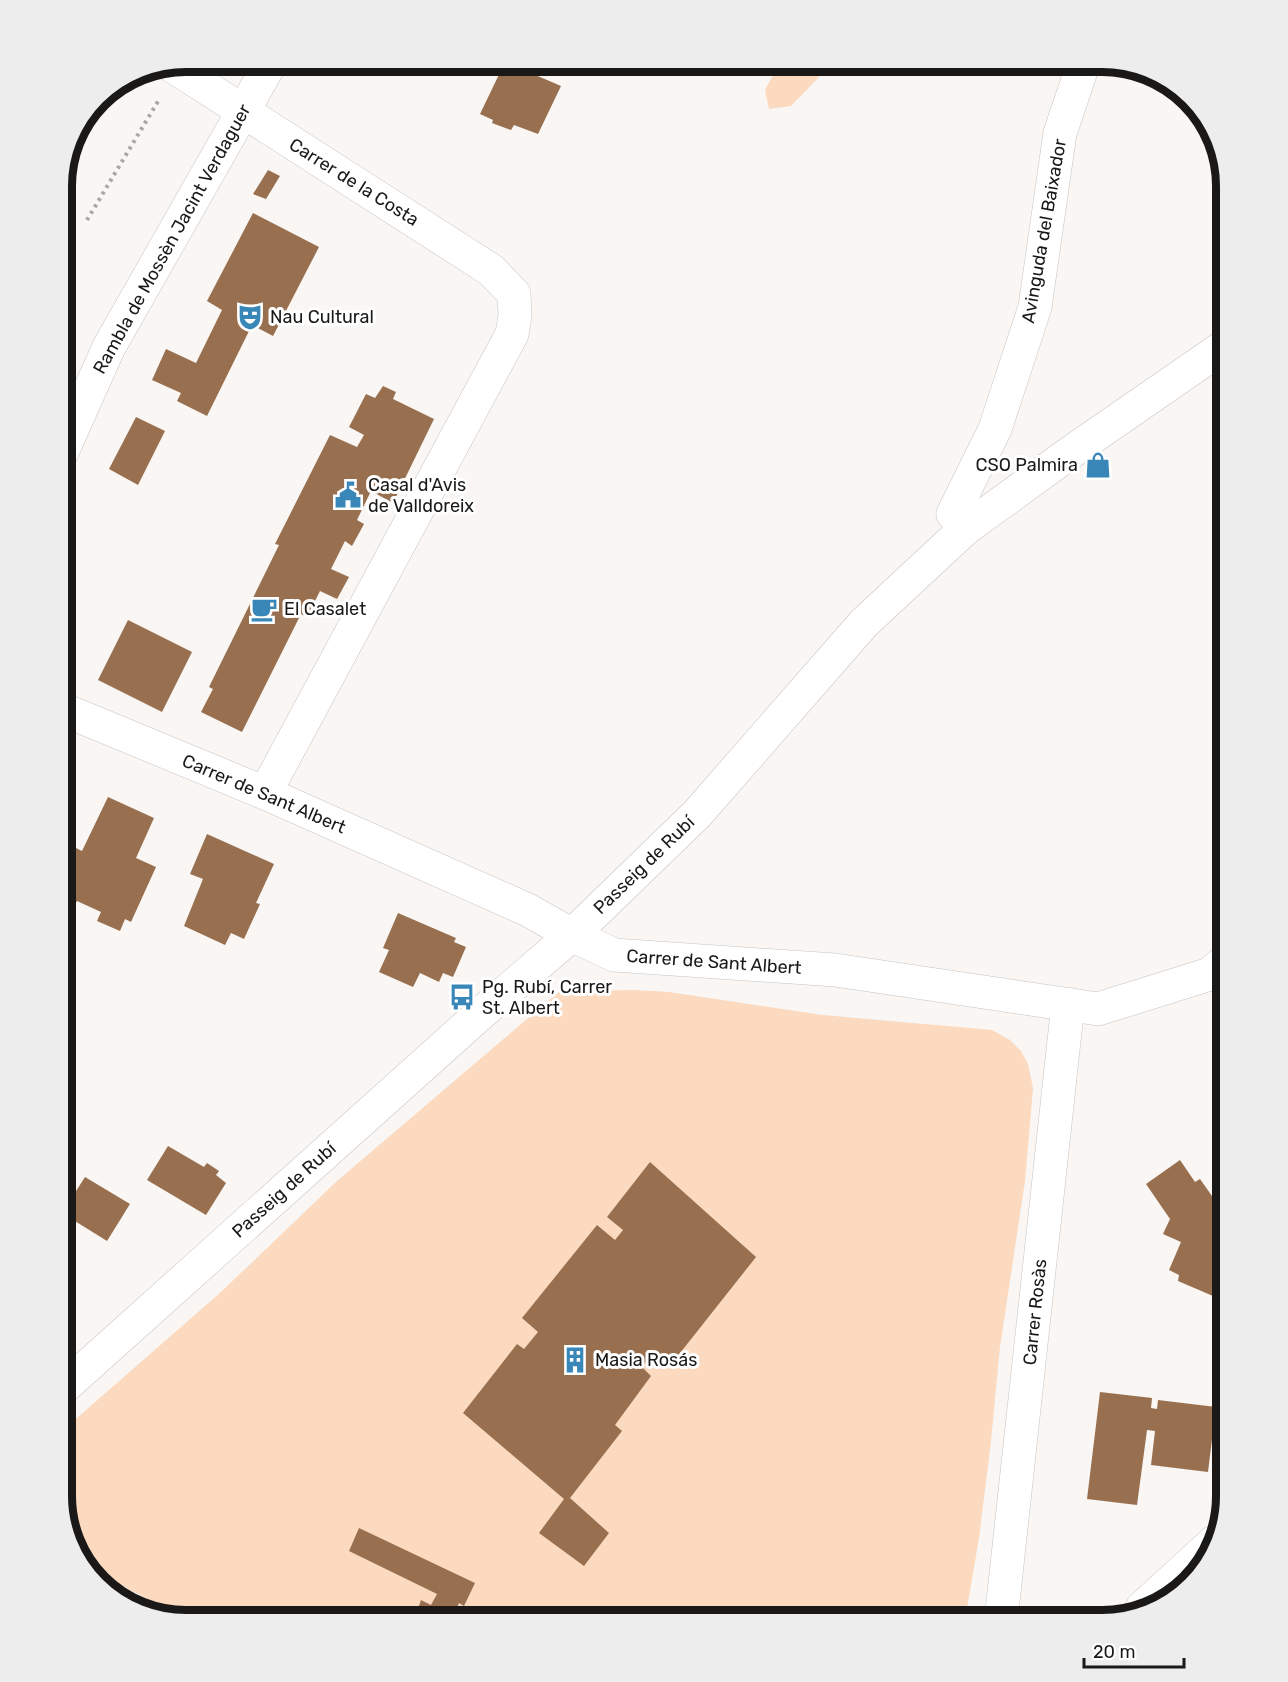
<svg xmlns="http://www.w3.org/2000/svg" width="1288" height="1682" viewBox="0 0 1288 1682" font-family="Rubik,sans-serif">
  <style>
    .green { fill: #fbdac0 }
    .building { fill: #98704f }
    .lines { fill: none; stroke-linecap: round; stroke-linejoin: round }
    .minor-casing { stroke: #c7c4c2; stroke-width: 34 }
    .path { stroke: #a9a7a5; stroke-width: 4; stroke-dasharray: 3 4.5; stroke-linecap: butt }
    .minor { stroke: #fff; stroke-width: 33 }
    .labels { text-anchor: middle; stroke-width: 6; stroke-linejoin: round; paint-order: stroke }
    .street-label { font-size: 18px; fill: #1a1918; stroke: #fff }
    .poi-label { font-size: 18px; fill: #1a1918; stroke: #fff; text-anchor: start }
    .rim { fill: none; stroke: #1a1918; stroke-width: 8 }
  </style>
  <rect width="100%" height="100%" fill="#f9f6f4"/>
  <g class="green">
    <path d="M780 62H830L820 76 791 106 769 109 765 90Z"/>
    <path d="M634 990 669 992 823 1015 992 1030 1010 1040 1021 1051 1028 1064 1033 1088 1025 1181 1000 1347 991 1441 979 1538 965 1620H186L82 1564 62 1496V1431L221 1292 337 1181 560 991Z"/>
  </g>
  <g class="building">
    <path d="M505 62 561 86 538 134 514 125 511 130 492 123 493 120 480 114Z"/>
    <path d="M268 170 280 176 266 199 253 194Z"/>
    <path d="M253 213 319 247 273 336 252 325 207 416 177 401 181 393 152 380 166 349 196 363 222 310 207 301Z"/>
    <path d="M383 386 396 392 393 399 434 419 393 503 371 491 357 520 364 524 352 546 345 541 331 569 349 577 337 599 320 591 307 617 301 614 242 732 201 712 213 689 209 687 279 545 275 544 330 435 357 447 364 435 349 427 366 394 375 398Z"/>
    <path d="M136 417 165 431 138 485 109 469Z"/>
    <path d="M128 620 192 652 162 712 98 680Z"/>
    <path d="M108 797 154 818 136 858 156 867 131 922 125 919 120 931 97 921 101 912 77 901 73 908 62 903V863L70 845 82 851Z"/>
    <path d="M207 834 274 864 256 903 260 904 244 939 231 933 225 945 184 926 203 879 190 874Z"/>
    <path d="M398 913 456 938 454 942 466 947 453 977 443 973 439 982 420 973 413 987 379 972 389 950 383 948Z"/>
    <path d="M168 1146 204 1167 207 1163 219 1171 216 1175 226 1183 206 1215 147 1180Z"/>
    <path d="M1180 1160 1195 1182 1200 1179 1224 1213 1226 1214V1262L1213 1296 1178 1281 1179 1275 1169 1270 1181 1242 1163 1234 1170 1219 1146 1184Z"/>
    <path d="M650 1162 756 1257 669 1367 652 1354 642 1367 651 1376 615 1425 622 1431 570 1498 609 1533 584 1566 539 1533 564 1499 463 1413 517 1344 524 1349 538 1332 522 1318 597 1225 615 1240 623 1230 607 1217Z"/>
    <path d="M85 1177 130 1204 107 1241 62 1213Z"/>
    <path d="M1100 1392 1152 1398 1151 1408 1157 1409 1158 1400 1216 1407 1208 1472 1151 1465 1155 1431 1147 1430 1137 1505 1087 1499Z"/>
    <path d="M359 1528 475 1583 464 1606 459 1603 451 1620H411L415 1611 417 1612 421 1600 431 1605 437 1594 349 1551Z"/>
  </g>
  <g class="lines">
    <g class="minor-casing">
      <g id="minor">
        <path d="M171 65 491 270 514 294 515 316 512 334 265 793"/>
        <path d="M62 452 109 347 271 62"/>
        <path d="M965 529 953 514 995 429 1035 307 1060 133 1084 62"/>
        <path d="M62 709 265 793 528 910 572 935 614 955 835 970 1098 1009 1210 974 1226 960"/>
        <path d="M62 1389 479 1015 572 935 697 814 864 623 965 529 1074 450 1226 345"/>
        <path d="M1142 1608 1214 1542"/>
        <path d="M1001 1620 1068 1004"/>
      </g>
    </g>
    <path class="path" d="M87 220 160 98"/>
    <use href="#minor" class="minor"/>
  </g>
  <defs>
    <g id="theatre-bare" transform="scale(2.07)"><path d="M-5-5.5Q0-4 5-5.5V0Q5 5 0 6Q-5 5-5 0ZM-3.3-2.5H-1v1.5H-3.3ZM1-2.5H3.3v1.5H1ZM-2.8 1Q0 5.5 2.8 1Z" fill="#3987b9" stroke="#fff" stroke-width="2.5" paint-order="stroke"/></g>
    <g id="shop-bare" transform="scale(2.07)"><path d="M-5-2.5h2.3a2.7 3.5 0 0 1 5.4 0H5L5.5 6h-11ZM-1.5-2.5h3a1.5 2.3 0 0 0-3 0Z" fill="#3987b9" stroke="#fff" stroke-width="2.5" paint-order="stroke"/></g>
    <g id="civic-bare" transform="scale(2.07)"><path d="M-.6-6.5H3V-4.5H.6V-3L4-1V1h2V6H-6V1h2V-1L-.6-3ZM-1.2 2.5V6h2.4V2.5Z" fill="#3987b9" stroke="#fff" stroke-width="2.5" paint-order="stroke"/></g>
    <g id="cafe-bare" transform="scale(2.07)"><path d="M-5.5-4.5H6V0H3Q3 3.5 0 3.5H-2.5Q-5.5 3.5-5.5 0ZM3-3.2v2h1.7v-2ZM-6 4.5H4V6H-6Z" fill="#3987b9" stroke="#fff" stroke-width="2.5" paint-order="stroke"/></g>
    <g id="bus-bare" transform="scale(2.07)"><path d="M-5-6H5V4H4V6H2V4H-2V6H-4V4H-5ZM-3.5-4V0h7V-4ZM-3.5 1.2v1.5H-2V1.2ZM2 1.2v1.5H3.5V1.2Z" fill="#3987b9" stroke="#fff" stroke-width="2.5" paint-order="stroke"/></g>
    <g id="building-bare" transform="scale(2.07)"><path d="M-4-6H4V6H1V3H-1V6H-4ZM-2.5-4.3h1.7v1.8h-1.7ZM.8-4.3h1.7v1.8H.8ZM-2.5-1h1.7V.8h-1.7ZM.8-1h1.7V.8H.8Z" fill="#3987b9" stroke="#fff" stroke-width="2.5" paint-order="stroke"/></g>
  </defs>
  <g fill-rule="evenodd">
    <use href="#theatre-bare" x="250" y="317"/>
    <use href="#shop-bare" x="1098" y="465"/>
    <use href="#civic-bare" x="348" y="495"/>
    <use href="#cafe-bare" x="264" y="609"/>
    <use href="#bus-bare" x="462" y="997"/>
    <use href="#building-bare" x="575" y="1360"/>
  </g>
  <g class="labels">
    <g class="street-label">
      <text transform="translate(354 182) rotate(32)" y="6">Carrer de la Costa</text>
      <text transform="translate(1044 231) rotate(-80)" y="6">Avinguda del Baixador</text>
      <text transform="translate(172 239) rotate(-61)" y="6">Rambla de Mossèn Jacint Verdaguer</text>
      <text transform="translate(264 794) rotate(23)" y="6">Carrer de Sant Albert</text>
      <text transform="translate(644 865) rotate(-44)" y="6">Passeig de Rubí</text>
      <text transform="translate(714 962) rotate(4)" y="6">Carrer de Sant Albert</text>
      <text transform="translate(284 1190) rotate(-42)" y="6">Passeig de Rubí</text>
      <text transform="translate(1035 1312) rotate(-84)" y="6">Carrer Rosàs</text>
    </g>
    <g class="poi-label">
      <text x="270" y="323">Nau Cultural</text>
      <text x="1078" y="471" text-anchor="end">CSO Palmira</text>
      <text x="368" y="491">Casal d'Avis<tspan x="368" dy="21">de Valldoreix</tspan></text>
      <text x="284" y="615">El Casalet</text>
      <text x="482" y="993">Pg. Rubí, Carrer<tspan x="482" dy="21">St. Albert</tspan></text>
      <text x="595" y="1366">Masia Rosás</text>
    </g>
  </g>
  <path d="M0 0H1288V1682H0ZM186 72H1102A114 114 0 0 1 1216 186V1496A114 114 0 0 1 1102 1610H186A114 114 0 0 1 72 1496V186A114 114 0 0 1 186 72Z" fill="#ededed" fill-rule="evenodd"/>
  <path class="rim" d="M186 72H1102A114 114 0 0 1 1216 186V1496A114 114 0 0 1 1102 1610H186A114 114 0 0 1 72 1496V186A114 114 0 0 1 186 72Z"/>
  <path d="M1084 1658v9h100v-9" fill="none" stroke="#1a1918" stroke-width="3"/>
  <text x="1093" y="1658" font-size="18" fill="#1a1918" stroke="#ffffff" stroke-width="4.5" paint-order="stroke">20 m</text>
</svg>
